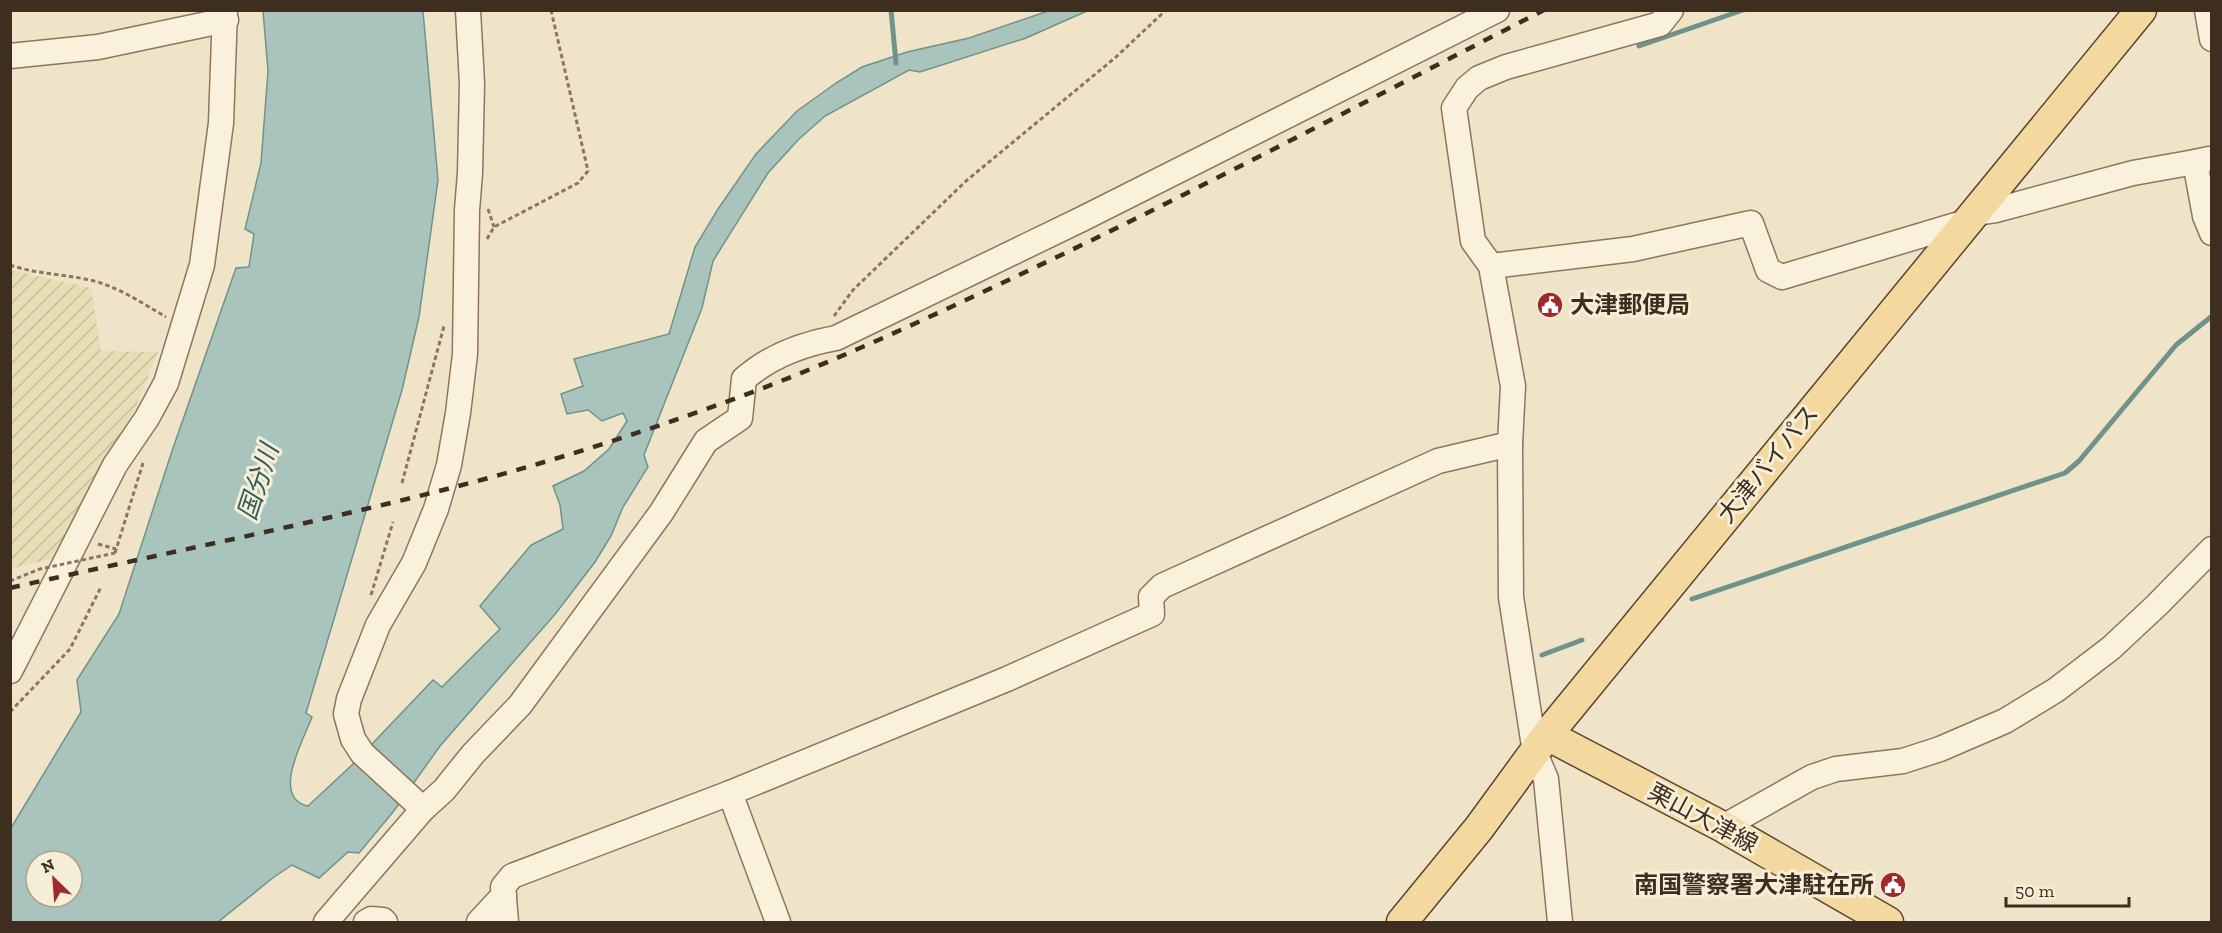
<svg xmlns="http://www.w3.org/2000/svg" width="2222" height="933" viewBox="0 0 2222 933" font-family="'Zilla Slab','Noto Sans JP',serif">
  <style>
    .farmland { fill: url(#farmland-furrows) }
    .water { fill: #a9c4bc; stroke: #6f938a; stroke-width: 1.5; fill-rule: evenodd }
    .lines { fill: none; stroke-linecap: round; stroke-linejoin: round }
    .stream { stroke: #6f938a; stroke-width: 5 }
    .minor-casing { stroke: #8d765c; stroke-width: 27 }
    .major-casing { stroke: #5b4430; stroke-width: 33 }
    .path { stroke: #8d765c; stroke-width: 3; stroke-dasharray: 4.5 3; stroke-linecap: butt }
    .minor { stroke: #faf1dc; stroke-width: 24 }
    .major { stroke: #f3d9a0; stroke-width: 30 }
    .rail { stroke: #3d2e20; stroke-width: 4.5; stroke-dasharray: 10 10; stroke-linecap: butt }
    .path-bridge { stroke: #8d765c; stroke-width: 3; stroke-dasharray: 4.5 3; stroke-linecap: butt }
    .labels { text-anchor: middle; stroke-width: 6; stroke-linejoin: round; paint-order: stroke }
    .poi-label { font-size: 24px; font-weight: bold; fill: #3d2e20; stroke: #f7eed8; text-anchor: start }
    .street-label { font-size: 24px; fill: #3d2e20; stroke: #f7eed8 }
    .water-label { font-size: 26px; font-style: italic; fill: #2f5d5a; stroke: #f7eed8 }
  </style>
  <defs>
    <pattern id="farmland-furrows" width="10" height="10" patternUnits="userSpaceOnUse" patternTransform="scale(1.5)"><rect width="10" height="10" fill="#e6deb5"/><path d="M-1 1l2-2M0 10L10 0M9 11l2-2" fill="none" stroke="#c6bf9b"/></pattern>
  </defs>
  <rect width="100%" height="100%" fill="#f0e4c8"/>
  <path class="farmland" d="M10 270 91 288 101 351 158 352 123 439 55 558 11 569Z"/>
  <path class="water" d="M263 11H423L438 180 419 317 402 390 306 713 312 717C304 739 270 798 308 806L352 765 433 680 442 687 500 629 480 606 531 545 563 529 560 505 553 486 584 471 609 449 627 421 623 413 602 421 588 410 567 414 561 394 583 386 574 359 669 334 695 247 718 209 756 154 797 111 836 83 862 67 907 52 969 38 1048 11H1087L1026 38 920 72 909 70 825 116 798 140 768 173 713 261 702 308 644 455 648 467 623 507 611 536 595 562 556 613 440 746 393 812 359 853 348 852 319 878 292 865 274 877 218 922H11V828L81 712 77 680 119 614 172 451 236 268 249 267 254 234 245 229 261 163 268 71ZM36 861H72V897H36Z"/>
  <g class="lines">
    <g class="stream">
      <path d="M891 10 896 63"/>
      <path d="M1639 46 1743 10"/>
      <path d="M1692 599 2065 473 2079 461 2176 345 2212 316"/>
      <path d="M1542 655 1582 640"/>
    </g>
    <g class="minor-casing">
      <g id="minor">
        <path d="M2207 10 2212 39"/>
        <path d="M10 56 98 47 226 20"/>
        <path d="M2209 159 2195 162 2205 216 2212 233"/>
        <path d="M1974 213 1996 210 2133 173 2195 162"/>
        <path d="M1491 266 1633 249 1751 223 1768 270 1782 277 1966 222"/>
        <path d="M10 671 115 465 147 418 166 383 202 265 221 123 225 10"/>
        <path d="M730 793 778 922"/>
        <path d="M423 809 362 753 353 739 346 714 349 699 378 625 414 563 436 509 449 465 458 413 465 354 467 210 470 173 472 84 468 10"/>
        <path d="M1723 827 1812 777 1836 769 1903 761 1940 749 2005 721 2056 690 2111 648 2157 605 2212 549"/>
        <path d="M326 922 423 809 444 790 473 754 520 705 661 513 706 441 740 418 744 379C769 357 803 344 836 338L1082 219 1497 10"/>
        <path d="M366 922 371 919 383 920 385 922"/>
        <path d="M479 922 504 895"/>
        <path d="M506 922 503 887 512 876 730 793 1007 679 1152 614 1151 597 1162 586 1438 461 1510 444"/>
        <path d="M1560 922 1546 779 1535 753 1511 597 1510 444 1513 386 1491 266 1473 241 1454 108 1467 88 1479 78 1506 67 1660 24 1671 10"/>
      </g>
    </g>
    <g class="major-casing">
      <g id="major">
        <path d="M1547 735 1723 827 1888 922"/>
        <path d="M1402 922 1479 828 1547 735 2141 10"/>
      </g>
    </g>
    <g class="path">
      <path d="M488 209 494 227"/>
      <path d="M487 239 494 227 578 183 588 171 551 10"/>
      <path d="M10 265C36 274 63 274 90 280 117 286 142 303 166 317"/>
      <path d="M834 316 853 290 966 181 1116 57 1166 10"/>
      <path d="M402 483 444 326"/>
      <path d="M98 544 116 549"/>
      <path d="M115 553 143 463"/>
      <path d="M371 595 393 522"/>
      <path d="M10 712 70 649 101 587"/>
    </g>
    <use href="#minor" class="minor"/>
    <use href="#major" class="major"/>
    <path class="rail" d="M10 588C156 555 302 526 447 489 540 465 632 436 723 403 837 362 947 309 1057 257 1221 178 1382 93 1544 10"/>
    <path class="path-bridge" d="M10 581 40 569 115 553"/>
  </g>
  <defs>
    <g id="civic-disc" transform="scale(1.35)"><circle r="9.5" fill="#9e2a2b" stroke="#f7eed8"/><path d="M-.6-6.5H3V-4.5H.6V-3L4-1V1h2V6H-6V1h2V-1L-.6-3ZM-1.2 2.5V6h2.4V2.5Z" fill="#fff"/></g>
  </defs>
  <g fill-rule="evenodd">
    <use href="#civic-disc" x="1550" y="305"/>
    <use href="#civic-disc" x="1893" y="885"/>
  </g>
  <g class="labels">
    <g class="poi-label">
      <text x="1570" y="313">大津郵便局</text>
      <text x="1874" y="893" text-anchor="end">南国警察署大津駐在所</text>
    </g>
    <g class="street-label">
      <text transform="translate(1768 464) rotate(-51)" y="8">大津バイパス</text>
      <text transform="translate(1703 818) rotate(28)" y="8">栗山大津線</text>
    </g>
    <g class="water-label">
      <text transform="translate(258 482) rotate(-72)" y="9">国分川</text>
    </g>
  </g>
  <rect width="2222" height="933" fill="none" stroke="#3d2e20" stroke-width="24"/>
  <g transform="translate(54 879) rotate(335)"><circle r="28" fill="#f7eed8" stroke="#ada18e" stroke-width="1.5"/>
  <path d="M0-4.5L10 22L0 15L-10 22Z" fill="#9e2a2b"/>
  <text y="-9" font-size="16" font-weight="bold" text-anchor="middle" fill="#3d2e20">N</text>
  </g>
  <path d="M2006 897v9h123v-9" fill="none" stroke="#3d2e20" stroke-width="3"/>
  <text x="2015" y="897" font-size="18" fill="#3d2e20" stroke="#f7eed8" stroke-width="4.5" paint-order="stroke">50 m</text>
</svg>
